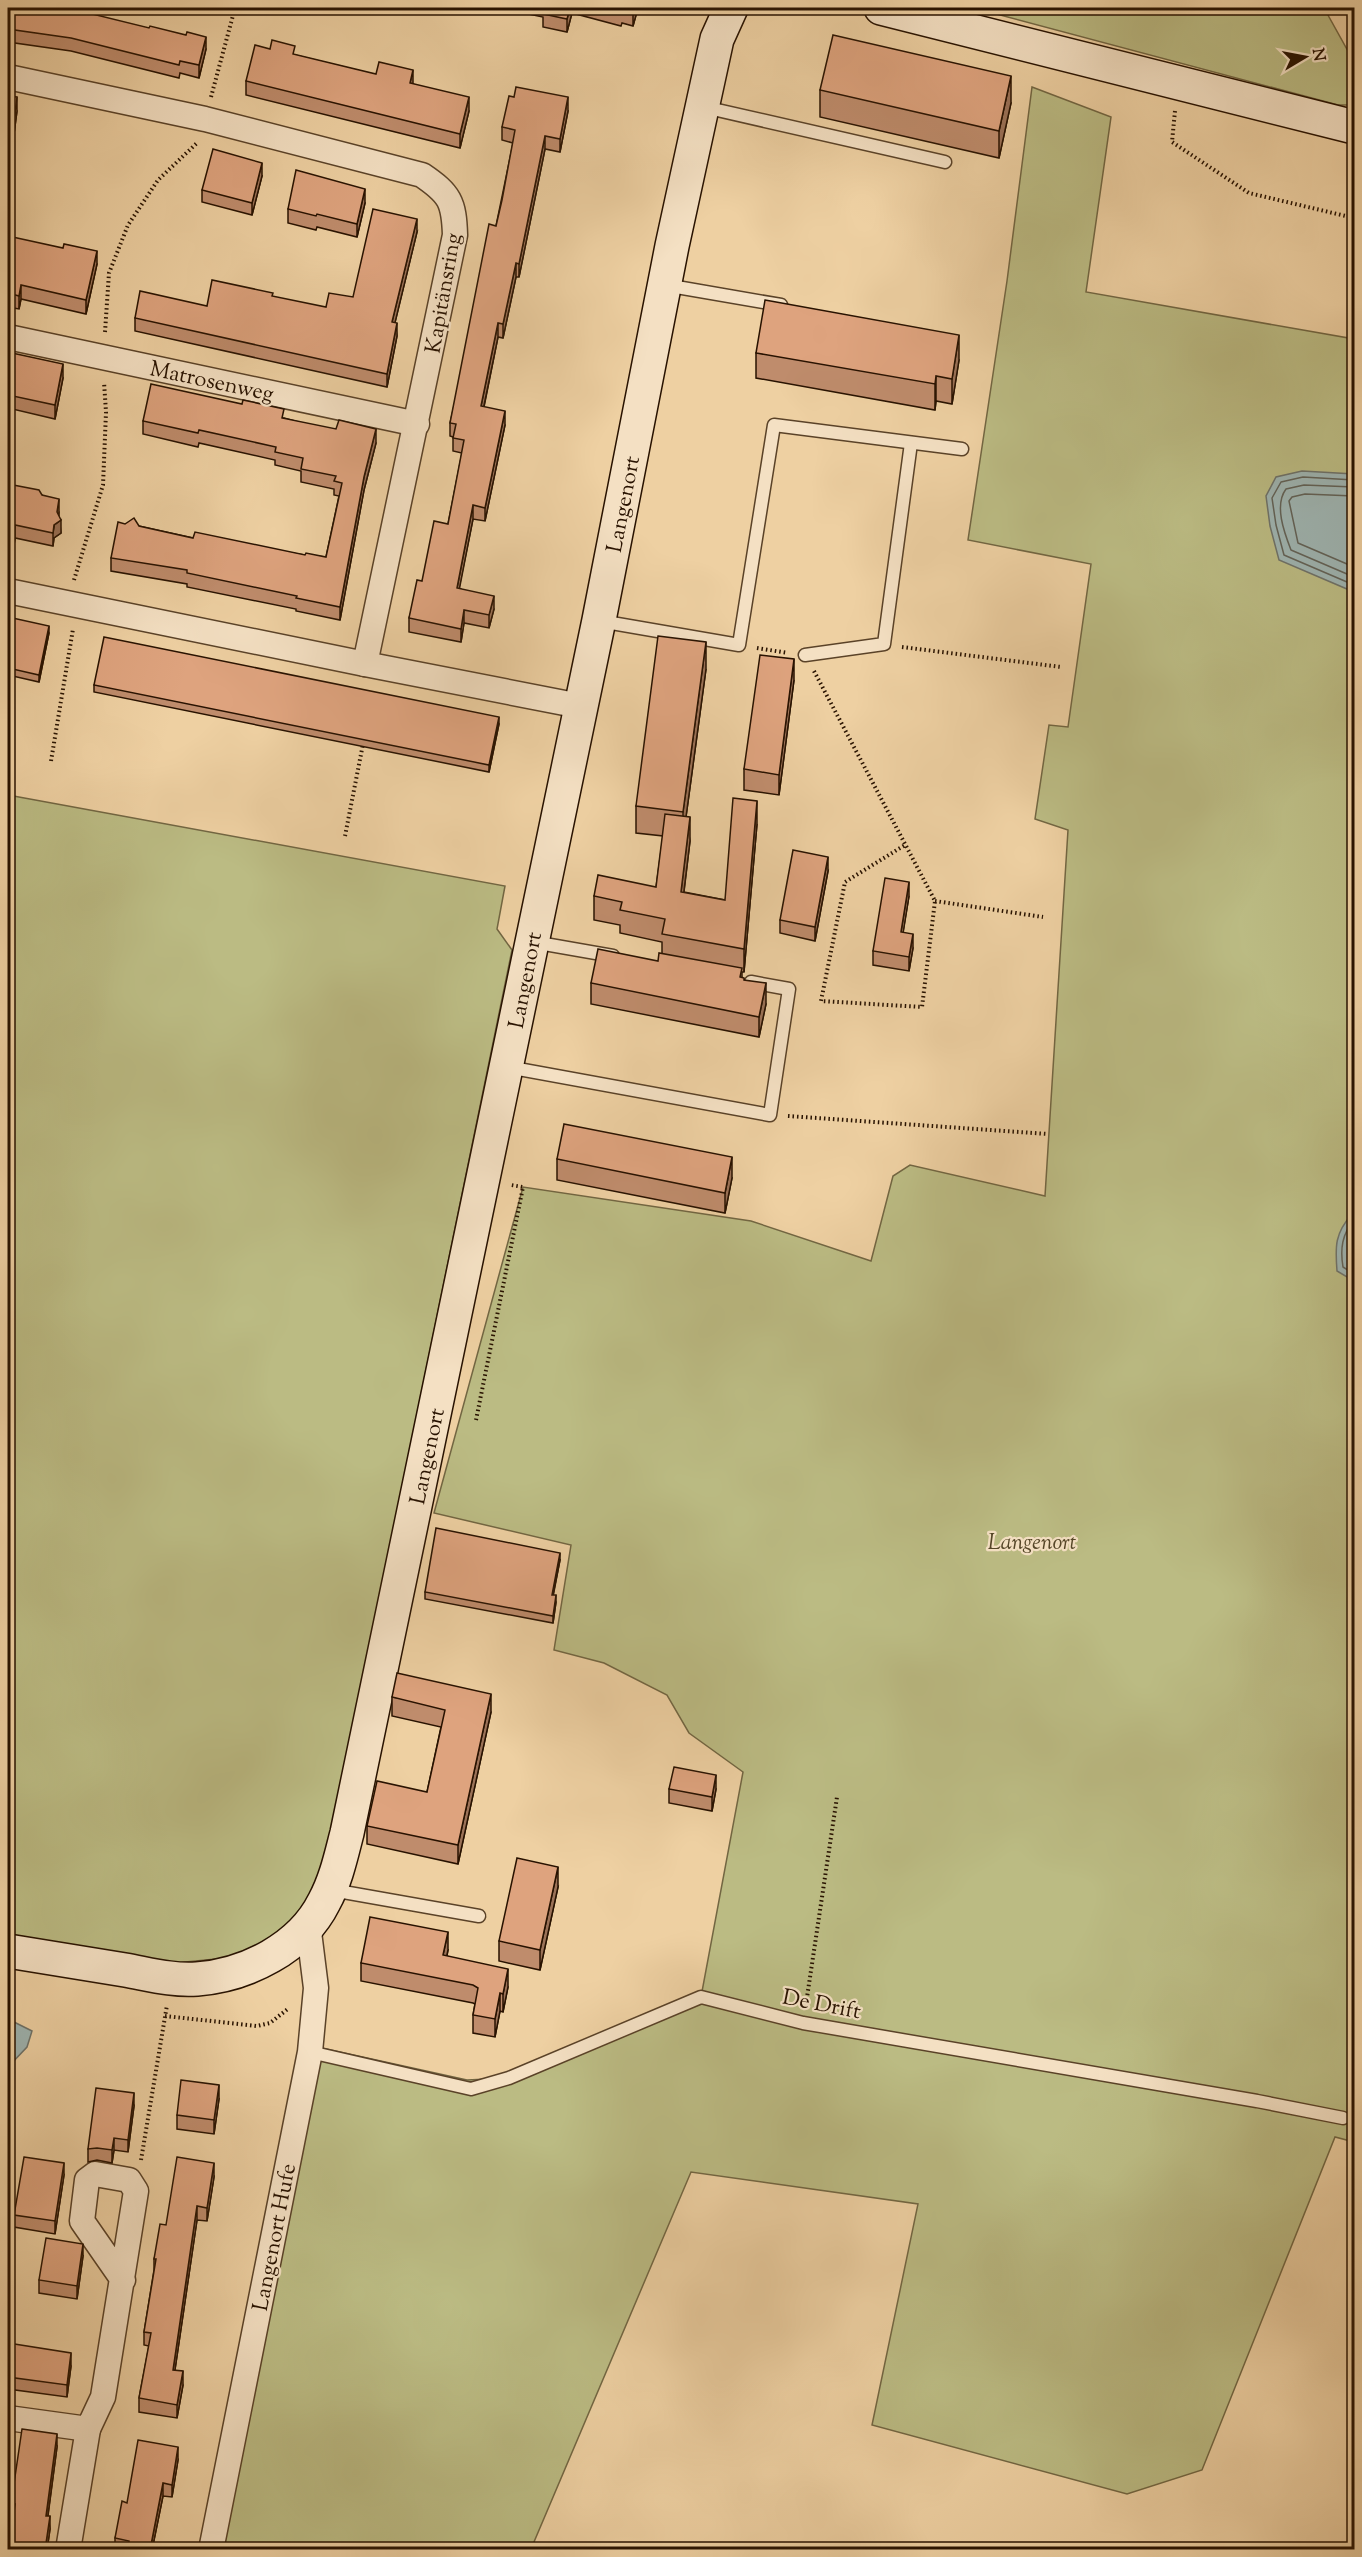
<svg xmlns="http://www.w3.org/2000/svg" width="1362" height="2557" viewBox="0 0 1362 2557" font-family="'Sorts Mill Goudy',serif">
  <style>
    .green { fill: #bbbb83; stroke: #726642; stroke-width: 1.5 }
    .water { fill: #9eb4b1; stroke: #6f736a; stroke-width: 1.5 }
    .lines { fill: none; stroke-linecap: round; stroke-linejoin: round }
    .shore { stroke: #636358; stroke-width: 1.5 }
    .lane-casing { stroke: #5a4228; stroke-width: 15 }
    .street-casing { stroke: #5a4228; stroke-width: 27 }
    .secondary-casing { stroke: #281200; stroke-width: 36 }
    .path { stroke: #281200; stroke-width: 4; stroke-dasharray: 1.5 3; stroke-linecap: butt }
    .lane { stroke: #f4e0c3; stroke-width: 12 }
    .street { stroke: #f4e0c3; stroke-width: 24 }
    .secondary { stroke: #f4e0c3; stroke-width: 33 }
    .wall { fill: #bf8c6c; stroke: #281200; stroke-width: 1.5 }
    .shaded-wall { fill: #9b7258; stroke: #281200; stroke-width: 1.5 }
    .building { fill: #dea37e; stroke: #281200; stroke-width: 1.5 }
    .labels { text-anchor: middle; stroke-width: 4.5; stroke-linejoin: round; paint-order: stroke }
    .street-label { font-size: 22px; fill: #281200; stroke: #f4e0c3 }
    .park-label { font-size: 22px; font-style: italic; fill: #544527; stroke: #f4e0c3 }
  </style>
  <rect width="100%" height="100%" fill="#eed0a2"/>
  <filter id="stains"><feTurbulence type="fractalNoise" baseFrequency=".00333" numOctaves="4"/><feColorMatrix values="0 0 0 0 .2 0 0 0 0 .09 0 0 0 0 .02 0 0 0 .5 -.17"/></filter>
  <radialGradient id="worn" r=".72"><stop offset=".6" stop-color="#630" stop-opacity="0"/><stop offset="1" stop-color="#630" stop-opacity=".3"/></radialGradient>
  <g class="green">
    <path d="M974 8H1324L1354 62V105H1338Z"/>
    <path d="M1032 87 1111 117 1086 292 1354 339V2142L1335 2137 1202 2470 1127 2494 872 2425 918 2204 691 2172 531 2549 205 2550 303 2044 467 2080 509 2078 701 1997 743 1772 689 1733 667 1695 604 1663 554 1650 571 1545 434 1513 523 1187 751 1221 871 1261 893 1176 910 1165 1045 1196 1068 830 1035 819 1049 725 1068 727 1091 564 968 540 1007 281Z"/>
    <path d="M8 795 505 886 497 929 512 950 323 1873 295 1919 267 1943 226 1958 175 1963 8 1934Z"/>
  </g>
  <g class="water">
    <path d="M1302 471 1354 474V592L1279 560 1270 526 1266 496 1276 477Z"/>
    <path d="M1352 1214 1354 1215V1279L1352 1280 1337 1271C1335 1246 1335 1233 1352 1214Z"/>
    <path d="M8 2019 32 2031 27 2047 8 2067Z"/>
  </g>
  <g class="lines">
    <g class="shore">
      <path d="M1354 480 1303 477 1281 482 1272 498 1276 525 1284 555 1354 585"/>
      <path d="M1354 487 1304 485 1286 489C1274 505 1284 532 1291 550L1354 577"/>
      <path d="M1354 496 1305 494 1292 497 1289 501 1298 543 1354 567"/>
      <path d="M1354 1220C1342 1234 1340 1249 1343 1267L1354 1274"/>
    </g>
    <g class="lane-casing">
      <g id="lane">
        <path d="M704 107 945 162"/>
        <path d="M665 285 781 305"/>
        <path d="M600 621 739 645 774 425 962 449"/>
        <path d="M805 655 884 644 911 443"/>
        <path d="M533 942 613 956"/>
        <path d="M507 1067 770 1115 789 989 751 982"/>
        <path d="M332 1890 479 1916"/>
        <path d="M310 2052 471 2089 509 2078 701 1997 803 2023 1257 2101 1343 2118"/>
      </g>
    </g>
    <g class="street-casing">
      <g id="street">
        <path d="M8 77 205 119 422 175C450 194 454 202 455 235L365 664 8 591"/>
        <path d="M8 337 417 424"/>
        <path d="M365 664 580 706"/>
        <path d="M8 2418 88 2429 103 2397 136 2191 129 2180 95 2174 87 2180 82 2221 123 2280"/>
        <path d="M68 2550 88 2429"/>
        <path d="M211 2550 310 2052 316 1988 308 1924"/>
      </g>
    </g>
    <g class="secondary-casing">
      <g id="secondary">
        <path d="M881 8 1354 127"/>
        <path d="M8 1951C47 1957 86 1964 125 1970 148 1974 173 1981 197 1979 247 1975 301 1948 324 1902 336 1880 341 1856 347 1833L599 620 672 246 717 39 731 8"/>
      </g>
    </g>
    <g class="path">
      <path d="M211 97 235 8"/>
      <path d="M1175 111 1172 142 1249 193 1354 218"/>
      <path d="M105 332 109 273 128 225 158 180 198 142"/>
      <path d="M74 580 103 485 106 412 104 382"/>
      <path d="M902 647 1061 667"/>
      <path d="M757 648 788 653"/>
      <path d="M814 671 935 901 922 1007 821 1001 845 882 905 845"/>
      <path d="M51 761 73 629"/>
      <path d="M345 836 363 744"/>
      <path d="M935 901 1043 917"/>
      <path d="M788 1116 1048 1134"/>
      <path d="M476 1420 523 1187 511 1185"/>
      <path d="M806 2004 837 1797"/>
      <path d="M165 2016 257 2026 270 2023 289 2008"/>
      <path d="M141 2160 167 2005"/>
    </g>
    <use href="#lane" class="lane"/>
    <use href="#street" class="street"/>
    <use href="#secondary" class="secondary"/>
  </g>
  <g class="wall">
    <path d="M8 8 206 49 199 78 180 73 179 78 71 51 8 42Z"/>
    <path d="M528 8H638L633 26 622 23 621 26 572 13 567 32 543 27V17L528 14Z"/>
    <path d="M295 55 413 84 469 111 460 148 246 95V81Z"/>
    <path d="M820 90 1011 103 999 158 820 117Z"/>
    <path d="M8 96 17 111 9 172H8Z"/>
    <path d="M568 111 560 152 545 149 519 277H516L503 338 498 337 484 407 505 425 485 521 473 519 459 588 494 609 489 628 464 623 461 642 409 632V618L422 581 448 524 462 453 453 451V437L450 436V423L496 226 513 143 502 140V127Z"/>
    <path d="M262 176 252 215 202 202V190Z"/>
    <path d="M365 203 357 237 317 227 316 230 288 223V209Z"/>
    <path d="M417 232 395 322 397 336 387 387 135 331V318L207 306 326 307 353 297Z"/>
    <path d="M8 236 97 264 86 314 21 299 19 309 8 307Z"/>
    <path d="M756 353 959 360 952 404 936 401 935 410 756 378Z"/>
    <path d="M8 372 63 378 55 419 8 408Z"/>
    <path d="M284 418 376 443 364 490 340 620 296 611V609L187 587V584L111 571V558L139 526 193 538 305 555 326 557 339 496 334 495V489L301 482V471L275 465V460L199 443 198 447 143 434V421Z"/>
    <path d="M8 484 42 495 59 512V516L61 533 54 538 53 546 15 538 13 552 8 551Z"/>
    <path d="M8 617 49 633 39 682 8 675Z"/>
    <path d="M706 669 686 817 690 841 684 892 725 900 757 824 744 972H742V977L766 1004 759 1037 591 1004V983L658 961 662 954V942L620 933V925L594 920V896L656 887 663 836 636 833V806Z"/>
    <path d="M794 680 779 795 744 790V769Z"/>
    <path d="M94 685 499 724 489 772 94 692Z"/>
    <path d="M828 871 815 941 780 933V920Z"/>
    <path d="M909 896 903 932 913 948 909 971 873 965V951Z"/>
    <path d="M557 1159 732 1178 725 1213 557 1180Z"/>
    <path d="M560 1560 553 1595 556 1602 553 1623 425 1599V1592Z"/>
    <path d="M392 1697 491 1712 458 1864 367 1844V1826L427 1792 441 1727 392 1716Z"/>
    <path d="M669 1789H716L712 1811 669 1803Z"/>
    <path d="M558 1887 540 1970 499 1961V1941Z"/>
    <path d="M448 1950 447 1956 508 1987 503 2012 500 2011 495 2037 473 2033V2015L475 2004 473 2003 361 1981V1963Z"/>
    <path d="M219 2099 214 2134 177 2129V2115Z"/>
    <path d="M134 2106 128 2152 114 2150 112 2163 97 2160 88 2162V2149Z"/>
    <path d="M64 2175 55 2234 14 2227V2215Z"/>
    <path d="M214 2177 207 2221 197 2220 175 2370 183 2385 177 2418 139 2412V2398L149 2346 144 2345V2332L154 2270V2259L166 2225Z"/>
    <path d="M83 2256 77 2299 39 2293V2280Z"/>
    <path d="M8 2343 71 2366 67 2397 8 2389Z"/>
    <path d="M57 2447 48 2516 50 2529 47 2550H9L13 2517H11V2504Z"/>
    <path d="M178 2460 172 2497 163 2496 152 2550H115V2538L127 2503Z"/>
  </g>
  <g class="shaded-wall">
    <path d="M570 8H572V13L567 32V19Z"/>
    <path d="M634 8H638L633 26V13Z"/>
    <path d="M206 37V49L199 78V65Z"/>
    <path d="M413 70V84L410 83Z"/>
    <path d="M1011 76V103L999 158V131Z"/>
    <path d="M17 97V111L9 172V159Z"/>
    <path d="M469 97V111L460 148V134Z"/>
    <path d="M568 97V111L560 152V139Z"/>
    <path d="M545 136V149L519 277V264Z"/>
    <path d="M262 163V176L252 215V203Z"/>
    <path d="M365 189V203L357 237V224Z"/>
    <path d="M417 219V232L392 335V322Z"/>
    <path d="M97 251V264L86 314V300Z"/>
    <path d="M516 263V277L503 338V324Z"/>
    <path d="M21 285V299L19 309V296Z"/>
    <path d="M397 323V336L387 387V374Z"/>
    <path d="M498 323V337L481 420V406Z"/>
    <path d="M959 335V360L952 404V379Z"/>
    <path d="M63 364V378L55 419V405Z"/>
    <path d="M936 376V401L935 410V384Z"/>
    <path d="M505 411V425L485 521V508Z"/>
    <path d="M376 429V443L364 490 340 620V607L364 477Z"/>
    <path d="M59 499V512L57 523 61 520V533L54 538 53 546V533Z"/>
    <path d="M473 505V519L457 601V588Z"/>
    <path d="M15 525V538L13 552V539Z"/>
    <path d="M494 596V609L489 628V615Z"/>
    <path d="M464 610V623L461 642V629Z"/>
    <path d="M49 626V633L39 682V675Z"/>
    <path d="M706 642V669L683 839V812Z"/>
    <path d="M794 659V680L779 795V775Z"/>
    <path d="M499 717V724L489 772V765Z"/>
    <path d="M757 801V824L744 972V949Z"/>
    <path d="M690 817V841L681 915V892Z"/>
    <path d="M828 857V871L815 941V927Z"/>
    <path d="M909 882V896L901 946V932Z"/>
    <path d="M913 934V948L909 971V957Z"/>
    <path d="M766 983V1004L759 1037V1017Z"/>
    <path d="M732 1157V1178L725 1213V1193Z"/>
    <path d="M560 1553V1560L552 1602V1595Z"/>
    <path d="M556 1595V1602L553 1623V1616Z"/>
    <path d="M491 1694V1712L458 1864V1845Z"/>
    <path d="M716 1775V1789L712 1811V1797Z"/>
    <path d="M558 1867V1887L540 1970V1950Z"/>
    <path d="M448 1932V1950L443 1973V1955Z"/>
    <path d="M508 1969V1987L503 2012V1994Z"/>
    <path d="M500 1993V2011L495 2037V2019Z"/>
    <path d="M219 2085V2099L214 2134V2120Z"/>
    <path d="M134 2093V2106L128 2152V2140Z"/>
    <path d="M114 2138V2150L112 2163V2150Z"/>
    <path d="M64 2163V2175L55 2234V2221Z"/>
    <path d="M214 2163V2177L207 2221V2208Z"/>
    <path d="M197 2206V2220L173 2383V2370Z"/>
    <path d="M83 2244V2256L77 2299V2286Z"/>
    <path d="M71 2353V2366L67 2397V2385Z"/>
    <path d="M183 2371V2385L177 2418V2405Z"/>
    <path d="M57 2434V2447L46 2529V2516Z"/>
    <path d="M178 2447V2460L172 2497V2485Z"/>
    <path d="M163 2483V2496L152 2550H150Z"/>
    <path d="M50 2516V2529L47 2550H45Z"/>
  </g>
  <g class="building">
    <path d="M8 8H68L149 28 150 26 186 35 187 32 206 37 199 65 180 61 179 65 71 38 8 29Z"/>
    <path d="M544 8H570L567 19 543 14Z"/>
    <path d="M601 8H634L633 13 622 10 621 13Z"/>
    <path d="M833 35 1011 76 999 131 820 90Z"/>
    <path d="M272 40 295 46 293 54 376 74 379 62 413 70 410 83 469 97 460 134 246 81 255 45 270 49Z"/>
    <path d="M516 87 568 97 560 139 545 136 519 264 516 263 503 324 498 323 481 406 505 411 485 508 473 505 457 588 494 596 489 615 464 610 461 629 409 618 417 580 422 581 434 521 448 524 464 440 453 438 456 424 450 423 489 224 496 226 502 200 515 130 502 127 509 96 514 97Z"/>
    <path d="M8 96 17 97 9 159H8Z"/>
    <path d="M213 149 262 163 252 203 202 190Z"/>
    <path d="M296 170 365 189 357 224 317 214 316 216 288 209Z"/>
    <path d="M373 209 417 219 392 322 397 323 387 374 135 318 140 291 207 306 212 280 273 293 272 296 326 307 329 293 353 297Z"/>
    <path d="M8 236 63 248 64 244 97 251 86 300 21 285 19 296 8 293Z"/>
    <path d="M765 300 959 335 952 379 936 376 935 384 756 353Z"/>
    <path d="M12 353 63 364 55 405 8 395V372Z"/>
    <path d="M151 384 242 404 243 400 284 409 282 418 336 429 339 420 376 429 364 477 340 607 296 598 297 596 187 573V570L111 558 118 522 125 524 134 518 139 526 193 538 195 532 305 555 306 553 326 557 342 483 334 481 336 476 301 469 303 458 275 452 276 447 199 430 198 433 143 421Z"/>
    <path d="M8 484 39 490 42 495 59 499 57 512 61 520 54 525 53 533 15 525 13 539 8 538Z"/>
    <path d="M8 617 49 626 39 675 8 668Z"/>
    <path d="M658 636 706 642 683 812 636 806Z"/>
    <path d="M104 637 499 717 489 765 94 685Z"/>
    <path d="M760 655 794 659 779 775 744 769Z"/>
    <path d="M733 798 757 801 744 949 662 934 665 919 620 910 622 902 594 896 598 875 656 887 665 814 690 817 681 892 725 900Z"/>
    <path d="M793 850 828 857 815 927 780 920Z"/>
    <path d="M885 878 909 882 901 932 913 934 909 957 873 951Z"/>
    <path d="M598 949 658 961 659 953 742 968 740 977 744 978V980L766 983 759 1017 591 983Z"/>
    <path d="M564 1124 732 1157 725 1193 557 1159Z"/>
    <path d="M436 1528 560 1553 552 1595H556L553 1616 425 1592Z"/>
    <path d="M397 1673 491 1694 458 1845 367 1826 377 1781 427 1792 445 1710 392 1697Z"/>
    <path d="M674 1767 716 1775 712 1797 669 1789Z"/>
    <path d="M517 1858 558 1867 540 1950 499 1941Z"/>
    <path d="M370 1917 448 1932 443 1955 508 1969 503 1994 500 1993 495 2019 473 2015 478 1988 473 1985 361 1963Z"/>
    <path d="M181 2080 219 2085 214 2120 177 2115Z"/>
    <path d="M96 2088 134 2093 128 2140 114 2138 112 2150 97 2148 88 2149Z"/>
    <path d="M24 2157 64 2163 55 2221 14 2215Z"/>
    <path d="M177 2157 214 2163 207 2208 197 2206 173 2370 183 2371 177 2405 139 2398 151 2333 144 2332 156 2259H154L160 2224 166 2225Z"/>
    <path d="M46 2238 83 2244 77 2286 39 2280Z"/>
    <path d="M8 2343 71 2353 67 2385 8 2377Z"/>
    <path d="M22 2429 57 2434 46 2516H50L45 2550H9L15 2504H11Z"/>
    <path d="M138 2440 178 2447 172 2485 163 2483 150 2550H128L129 2541 115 2538 122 2501 127 2503Z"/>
  </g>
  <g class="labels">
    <g class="street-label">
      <text transform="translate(442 293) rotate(-80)" y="8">Kapitänsring</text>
      <text transform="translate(212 380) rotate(12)" y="8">Matrosenweg</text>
      <text transform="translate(622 504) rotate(-79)" y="8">Langenort</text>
      <text transform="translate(524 980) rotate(-79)" y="8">Langenort</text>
      <text transform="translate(426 1456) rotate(-78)" y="8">Langenort</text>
      <text transform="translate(822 2003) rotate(11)" y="8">De Drift</text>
      <text transform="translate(273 2237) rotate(-79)" y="8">Langenort Hufe</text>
    </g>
    <g class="park-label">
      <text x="1032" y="1549">Langenort</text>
    </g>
  </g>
  <rect width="1362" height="2557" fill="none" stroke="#eed0a2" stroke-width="30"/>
  <rect x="9" y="9" width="1344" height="2539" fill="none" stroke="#281200" stroke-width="3"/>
  <rect x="15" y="15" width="1332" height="2527" fill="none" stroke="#281200" stroke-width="1.5"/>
  <g transform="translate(1305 57) rotate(80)" stroke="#f4e0c3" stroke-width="4.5" paint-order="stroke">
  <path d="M0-4.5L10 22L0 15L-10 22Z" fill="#281200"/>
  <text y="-9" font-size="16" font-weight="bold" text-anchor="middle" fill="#281200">N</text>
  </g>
  <rect width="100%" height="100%" filter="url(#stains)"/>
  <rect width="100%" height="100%" fill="url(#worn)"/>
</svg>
